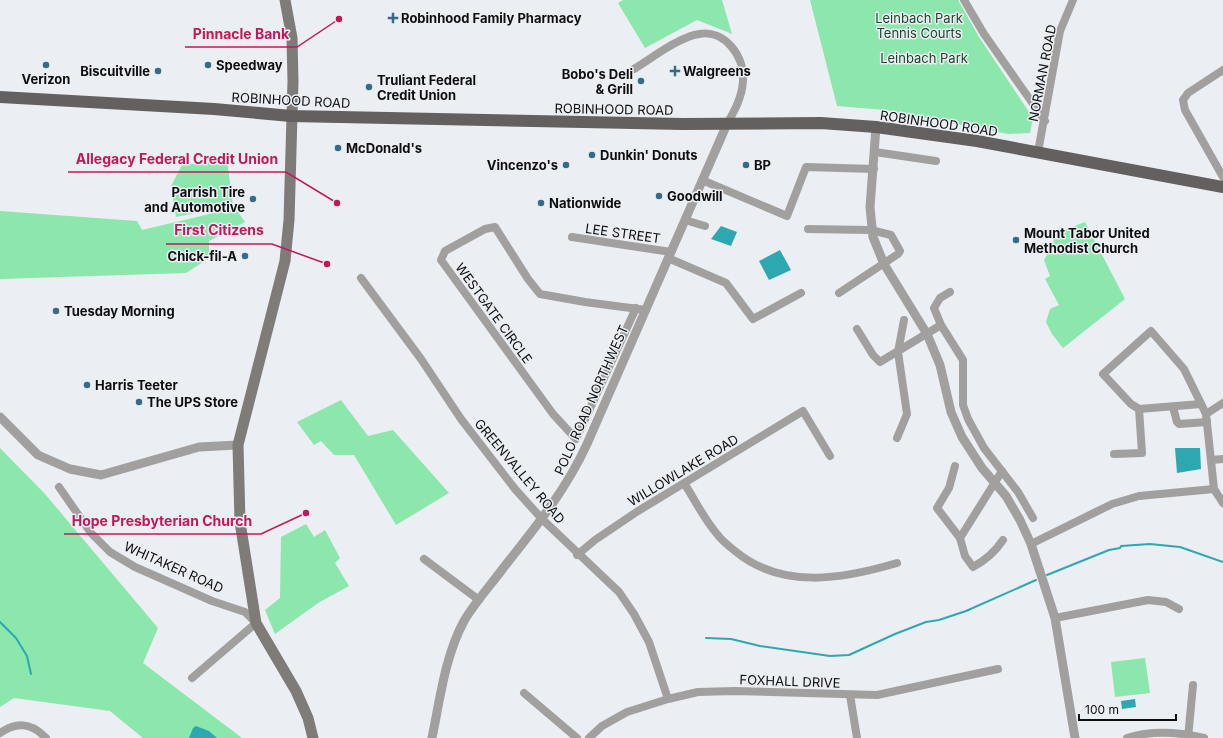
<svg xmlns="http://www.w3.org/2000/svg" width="1223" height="738" viewBox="0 0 1223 738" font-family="Inter,sans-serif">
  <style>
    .green { fill: #8be7ac }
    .water { fill: #2ea8b0 }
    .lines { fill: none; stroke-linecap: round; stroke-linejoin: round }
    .stream { stroke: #2ea8b0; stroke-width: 2 }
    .minor { stroke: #a2a09f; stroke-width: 8 }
    .tertiary { stroke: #a2a09f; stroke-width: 9 }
    .secondary { stroke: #7e7b79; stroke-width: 11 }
    .primary { stroke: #64605f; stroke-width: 12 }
    .poi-dot { fill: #346b86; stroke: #ebeef2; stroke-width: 1.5 }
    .labels { text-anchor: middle; stroke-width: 3; stroke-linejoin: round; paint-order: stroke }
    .poi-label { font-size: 13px; font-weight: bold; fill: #0d0e0f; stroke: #ebeef2; text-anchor: start }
    .park-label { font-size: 13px; fill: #1c452c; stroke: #ebeef2 }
    .street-label { font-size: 13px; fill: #0d0e0f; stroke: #ebeef2 }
    .leader { fill: none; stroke: #c2185b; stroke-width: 1.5 }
    .callout-dot { fill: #c2185b; stroke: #ebeef2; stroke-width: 1.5 }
    .callout-label { font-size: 14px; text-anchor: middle; font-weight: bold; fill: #c2185b; stroke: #ebeef2; stroke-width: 3; stroke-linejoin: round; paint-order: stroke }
  </style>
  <rect width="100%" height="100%" fill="#ebeef2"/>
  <g class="green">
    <path d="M623 0H722L732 34 697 20 645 48 618 3Z"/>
    <path d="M810 0H958L979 37 1033 118 1030 133 1008 134 885 110 837 106Z"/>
    <path d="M227 160 233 205 176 217 171 186 182 165Z"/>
    <path d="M235 208 245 222 209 241V258L186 273 0 279V211L137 221 142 230Z"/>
    <path d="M1085 222 1125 299 1063 348 1052 334 1046 322 1050 309 1059 305 1045 279 1050 276 1044 260 1054 242 1052 235Z"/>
    <path d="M341 400 368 436 393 430 449 493 396 525 354 455H334L321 441 314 445 297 422Z"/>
    <path d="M0 448 45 494 158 628 143 663 242 738H143L110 711 14 698 0 707Z"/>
    <path d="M306 524 314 537 325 530 340 558 335 563 349 586 318 603 275 634 265 610 280 598 281 537Z"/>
    <path d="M1145 658 1150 693 1115 697 1111 662Z"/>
  </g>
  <g class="water">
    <path d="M721 226 737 232 731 246 711 239Z"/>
    <path d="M780 250 791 270 769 280 759 261Z"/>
    <path d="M1175 448H1200L1201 469 1177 473Z"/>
    <path d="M1135 699 1136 707 1122 709 1121 701Z"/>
    <path d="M196 726 209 731 217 738H189L193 728Z"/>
  </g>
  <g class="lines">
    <g class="stream">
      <path d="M1047 575 1109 550 1120 548 1121 546 1150 544 1180 547 1223 562"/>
      <path d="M0 622 16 638 27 656 31 674"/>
      <path d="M706 638 731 639 760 646 830 656 849 655 895 634 926 622 939 620 966 611 1036 580"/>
    </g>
    <g class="minor">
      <path d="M964 0 984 34 1045 121"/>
      <path d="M634 69C652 58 679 37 699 34 725 29 745 57 743 81 742 97 735 110 727 124"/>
      <path d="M1223 70 1188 93 1183 100 1185 110 1223 177"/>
      <path d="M875 152 936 161"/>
      <path d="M1038 152 1060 31 1073 0"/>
      <path d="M702 180 787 216 806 167 874 169"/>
      <path d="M685 220 705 226"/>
      <path d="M808 229 871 230 891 235 900 251 898 254 839 293"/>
      <path d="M572 237 671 252"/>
      <path d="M668 258 726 283 753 319 801 293"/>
      <path d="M361 278 421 359 461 419 515 489 542 519 619 592 634 614 649 642 668 699"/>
      <path d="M950 292 940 298 934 308 941 325 963 360V405L968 419 984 448 1018 492 1033 518"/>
      <path d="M636 308 576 439 553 414 441 260 445 251 485 229 495 227 528 279 540 294 585 302 646 310"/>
      <path d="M857 329 873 355 880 362 941 325"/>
      <path d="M1173 407 1177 422 1179 424 1207 422"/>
      <path d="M1139 409 1201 404"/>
      <path d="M1206 414 1223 403"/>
      <path d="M897 438 907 414 898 352 904 320"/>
      <path d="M1114 454 1142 453 1139 409 1131 404 1103 374 1151 331 1184 369 1206 414 1214 489 1223 503"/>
      <path d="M1211 460 1223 459"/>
      <path d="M955 466 949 488 937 508 960 538"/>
      <path d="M1002 471 960 538 965 556 973 567C986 560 995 552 1003 540"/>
      <path d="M684 483C695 500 704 519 717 534 722 541 729 546 735 551 782 590 843 579 897 563"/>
      <path d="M59 487 91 533 110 552 135 567 212 601 245 612 256 623 192 678"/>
      <path d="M1031 544 1112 504 1139 496 1214 489"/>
      <path d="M577 555 595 540 638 511 803 411 830 456"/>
      <path d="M424 559 479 600"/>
      <path d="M1055 618 1148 600 1166 602 1179 609"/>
      <path d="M524 693 577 738"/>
      <path d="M850 695 857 738"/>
      <path d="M0 733C17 721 32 723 46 738"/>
      <path d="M589 738 602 726 627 712 668 699 698 692 734 691 877 695 998 669"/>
      <path d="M1127 738C1152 730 1179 732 1204 738"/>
      <path d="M1188 738 1193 685"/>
    </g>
    <g class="tertiary">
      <path d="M876 127 870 207 873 237 884 264 927 334 940 365 951 412 962 437 982 468 1006 496 1020 520 1031 544 1055 618 1075 738"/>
      <path d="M0 417 38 455 70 469 101 475 199 447 238 445"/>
      <path d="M432 738C440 699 445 656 464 621 475 602 491 585 504 567 535 528 566 490 587 444L727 124"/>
    </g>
    <path class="secondary" d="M285 0 292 38 293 81 289 220 285 261 238 445 240 522 256 623 296 691 308 718 313 738"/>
    <path class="primary" d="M0 97 214 109 291 116 683 124 821 123 876 127 977 141 1223 187"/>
  </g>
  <g class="poi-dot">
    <path d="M391 12h4v4h4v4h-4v4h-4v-4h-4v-4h4z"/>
    <circle cx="46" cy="65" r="4"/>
    <circle cx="208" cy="65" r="4"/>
    <circle cx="158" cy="71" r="4"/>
    <path d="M673 65h4v4h4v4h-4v4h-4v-4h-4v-4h4z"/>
    <circle cx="641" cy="81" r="4"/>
    <circle cx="369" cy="87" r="4"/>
    <circle cx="338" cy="148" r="4"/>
    <circle cx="592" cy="155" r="4"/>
    <circle cx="566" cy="165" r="4"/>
    <circle cx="746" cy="165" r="4"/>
    <circle cx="659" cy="196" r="4"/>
    <circle cx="253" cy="199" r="4"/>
    <circle cx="541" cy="203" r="4"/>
    <circle cx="1016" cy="240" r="4"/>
    <circle cx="245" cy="256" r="4"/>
    <circle cx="56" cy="311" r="4"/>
    <circle cx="87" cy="385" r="4"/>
    <circle cx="139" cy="402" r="4"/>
  </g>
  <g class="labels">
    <g class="poi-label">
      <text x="401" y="23">Robinhood Family Pharmacy</text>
      <text x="216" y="70">Speedway</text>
      <text x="150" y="76" text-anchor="end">Biscuitville</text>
      <text x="683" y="76">Walgreens</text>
      <text x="633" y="79" text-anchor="end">Bobo's Deli<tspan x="633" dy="15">&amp; Grill</tspan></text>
      <text x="46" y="84" text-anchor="middle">Verizon</text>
      <text x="377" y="85">Truliant Federal<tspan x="377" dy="15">Credit Union</tspan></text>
      <text x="346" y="153">McDonald's</text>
      <text x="600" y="160">Dunkin' Donuts</text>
      <text x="558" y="170" text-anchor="end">Vincenzo's</text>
      <text x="754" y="170">BP</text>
      <text x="245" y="197" text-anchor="end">Parrish Tire<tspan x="245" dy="15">and Automotive</tspan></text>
      <text x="667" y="201">Goodwill</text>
      <text x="549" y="208">Nationwide</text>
      <text x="1024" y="238">Mount Tabor United<tspan x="1024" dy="15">Methodist Church</tspan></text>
      <text x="237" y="261" text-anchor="end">Chick-fil-A</text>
      <text x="64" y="316">Tuesday Morning</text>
      <text x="95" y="390">Harris Teeter</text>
      <text x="147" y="407">The UPS Store</text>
    </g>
    <g class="park-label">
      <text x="919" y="23">Leinbach Park<tspan x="919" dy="15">Tennis Courts</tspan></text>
      <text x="924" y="63">Leinbach Park</text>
    </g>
    <g class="street-label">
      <text transform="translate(1042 73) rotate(-79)" y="5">NORMAN ROAD</text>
      <text transform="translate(291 100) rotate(3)" y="5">ROBINHOOD ROAD</text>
      <text transform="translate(614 109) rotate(1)" y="5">ROBINHOOD ROAD</text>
      <text transform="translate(939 123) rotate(8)" y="5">ROBINHOOD ROAD</text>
      <text transform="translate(623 233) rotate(8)" y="5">LEE STREET</text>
      <text transform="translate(494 313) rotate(54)" y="5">WESTGATE CIRCLE</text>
      <text transform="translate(591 400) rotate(-66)" y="5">POLO ROAD NORTHWEST</text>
      <text transform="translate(683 470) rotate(-31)" y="5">WILLOWLAKE ROAD</text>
      <text transform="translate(520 471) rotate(50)" y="5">GREENVALLEY ROAD</text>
      <text transform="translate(174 567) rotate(24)" y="5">WHITAKER ROAD</text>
      <text transform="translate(790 681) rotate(2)" y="5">FOXHALL DRIVE</text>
    </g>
  </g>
  <path class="leader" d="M339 19L297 47H185M337 203L286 172H68M327 264L272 244H166M306 513L261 534H64"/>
  <g class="callout-dot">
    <circle cx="339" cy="19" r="4"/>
    <circle cx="337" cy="203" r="4"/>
    <circle cx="327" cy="264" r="4"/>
    <circle cx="306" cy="513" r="4"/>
  </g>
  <g class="callout-label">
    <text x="241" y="39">Pinnacle Bank</text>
    <text x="177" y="164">Allegacy Federal Credit Union</text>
    <text x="219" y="235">First Citizens</text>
    <text x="162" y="526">Hope Presbyterian Church</text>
  </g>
  <path d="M1079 714v6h97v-6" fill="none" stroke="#0d0e0f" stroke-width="2"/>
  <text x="1085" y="714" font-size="12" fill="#0d0e0f" stroke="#ebeef2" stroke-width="3" paint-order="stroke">100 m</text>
</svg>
